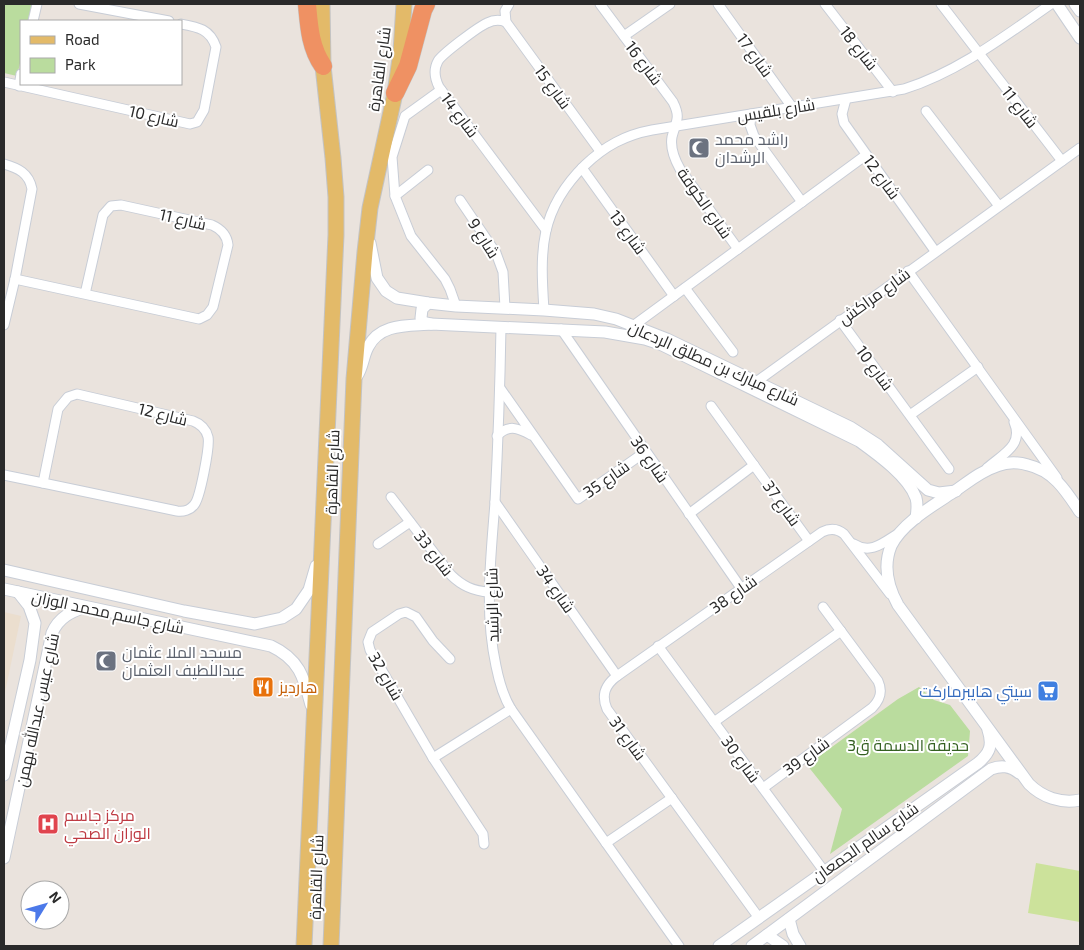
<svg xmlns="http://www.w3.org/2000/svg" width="1084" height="950" viewBox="0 0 1084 950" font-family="'Exo 2',Cairo,sans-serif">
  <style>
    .education { fill: #ebdece }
    .green { fill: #badc9e }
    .pitch { fill: #cce29b }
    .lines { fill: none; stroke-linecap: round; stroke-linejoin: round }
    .minor-casing { stroke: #c8cdd6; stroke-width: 11 }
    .tertiary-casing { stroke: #c8cdd6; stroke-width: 13 }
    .primary-casing { stroke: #c3c3c3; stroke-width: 17 }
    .motorway-casing { stroke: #c3c3c3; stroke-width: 19 }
    .minor { stroke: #fff; stroke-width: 9 }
    .tertiary { stroke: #fff; stroke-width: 11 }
    .primary { stroke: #e3ba69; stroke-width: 15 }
    .motorway { stroke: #ef9163; stroke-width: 18 }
    .labels { text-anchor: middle; stroke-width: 4; stroke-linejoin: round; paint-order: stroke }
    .street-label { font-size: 16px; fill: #2a2a2a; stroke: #fff }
    .worship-label { font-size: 16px; fill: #5b616d; stroke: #fff; text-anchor: start }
    .food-label { font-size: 16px; fill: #c56008; stroke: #fff; text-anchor: start }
    .shop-label { font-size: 16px; fill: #366cbe; stroke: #fff; text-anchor: end }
    .park-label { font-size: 16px; fill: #346021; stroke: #fff }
    .health-label { font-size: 16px; fill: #be3a42; stroke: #fff; text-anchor: start }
  </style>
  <rect width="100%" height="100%" fill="#eae3dd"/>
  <path class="education" d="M4 612 21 616 4 697Z"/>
  <g class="green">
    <path d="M4 4H34L30 21H21V59L17 76 4 73Z"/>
    <path d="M919 687 934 700 950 705 970 731 968 756 830 854 842 809 807 765 898 699Z"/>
  </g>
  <path class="pitch" d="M1036 863 1080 871V922L1028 913Z"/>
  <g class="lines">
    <g class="minor-casing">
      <g id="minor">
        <path d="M79 4 169 21"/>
        <path d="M509 4 505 11 506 22 600 151"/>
        <path d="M600 4 673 102C681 118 676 121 672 137 670 148 675 160 680 169L738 249"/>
        <path d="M718 4 792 107"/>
        <path d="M825 4 893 92"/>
        <path d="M941 4 1062 161"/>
        <path d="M33 21 37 4"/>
        <path d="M506 22C499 19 493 20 487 23 478 27 442 54 438 61 433 70 435 79 439 87L546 230"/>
        <path d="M624 36 670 4"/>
        <path d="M4 82 190 124 197 122 204 110 216 47C210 29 198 27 181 24"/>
        <path d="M19 86 21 74"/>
        <path d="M441 90 405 116 392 157 395 196 411 236 445 279 450 289 456 306"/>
        <path d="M846 99 842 114 844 123 935 251"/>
        <path d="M926 111 999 206"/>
        <path d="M751 114 750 125 754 136 802 202"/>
        <path d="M4 164C18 168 29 173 32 189L15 279 4 325"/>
        <path d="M582 168 674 296"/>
        <path d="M395 196 428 170"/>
        <path d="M460 200 496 253 503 272 505 308"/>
        <path d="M908 271 1057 478"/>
        <path d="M15 279 199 319 207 315 213 307 228 245C227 235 221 229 212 225L121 205 111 206 103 215 85 294"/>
        <path d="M685 288 733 352"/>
        <path d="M544 310C540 250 539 210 585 165 605 146 625 135 652 130L904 89C958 72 1005 36 1051 4"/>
        <path d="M840 320 949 469"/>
        <path d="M633 326 866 155"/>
        <path d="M501 327C500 385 498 444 495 502 491 557 484 611 496 666 499 681 503 696 511 709L679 946"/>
        <path d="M561 329 741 588"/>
        <path d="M752 385 1080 148"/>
        <path d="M500 388 578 499 645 452"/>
        <path d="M77 394 193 421C201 424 206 429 208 437 210 446 200 499 194 505 190 510 183 512 177 511L43 483 58 409 68 397Z"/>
        <path d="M711 406 809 541"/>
        <path d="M910 415 978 367"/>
        <path d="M497 436C508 424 518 428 531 435"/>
        <path d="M987 468C1003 454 1024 445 1014 422"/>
        <path d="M4 475 43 483"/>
        <path d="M391 497 451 575C462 586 473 591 489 592"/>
        <path d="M495 502 617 676"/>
        <path d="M689 514 754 465"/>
        <path d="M378 544 410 522"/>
        <path d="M854 544C871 555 884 542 899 533"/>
        <path d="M658 646 824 871"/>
        <path d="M450 659 433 641 416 617 406 612 399 614 372 632 368 642 370 650 433 758 483 834 484 844"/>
        <path d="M714 722 841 631"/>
        <path d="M433 758 511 709"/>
        <path d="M763 788 872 708C880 700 883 692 878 681L823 607"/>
        <path d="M606 843 672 798"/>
        <path d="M759 918 607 709C601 695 605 685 617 676L822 532C830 528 837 528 844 534L890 594"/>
      </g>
    </g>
    <g class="tertiary-casing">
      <g id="tertiary">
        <path d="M1057 4 1080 38"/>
        <path d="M1075 4 1080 11"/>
        <path d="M370 243 377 278 386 291 397 298 428 303 456 306 544 310 594 314 616 319 667 339 850 427 878 445 928 490 939 493 956 491"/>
        <path d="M428 303 422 309 421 318 423 322 431 324"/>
        <path d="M357 376C363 367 363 356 368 347 380 323 408 326 431 324L605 332 645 339 660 344 859 441C877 454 908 476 916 498 918 505 917 511 916 518"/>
        <path d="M1080 512C1066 491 1054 471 1028 465 1018 462 1007 462 997 466 981 471 968 482 955 491 934 505 902 523 891 546 883 566 888 587 898 605L1029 784C1042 797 1061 804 1080 800"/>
        <path d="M4 570 184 611 255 624 282 618 296 609 309 590 316 566"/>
        <path d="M4 589 271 646C299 659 304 677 311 705"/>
        <path d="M4 775 30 660 35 623 29 606 18 592"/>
        <path d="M4 858 52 633C59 617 71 612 85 607"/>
        <path d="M789 919 793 934 800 946"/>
        <path d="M767 935 783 946"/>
        <path d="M719 946 978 763C990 753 993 745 988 730"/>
        <path d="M752 946 991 769C1002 765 1010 766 1019 773"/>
      </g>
    </g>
    <g class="primary-casing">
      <g id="primary">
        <path d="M304 946C314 709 325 472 336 235V197L333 158 323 66 322 4"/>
        <path d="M331 946 354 379 365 252 370 208 395 93 401 52 404 4"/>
      </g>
    </g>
    <g class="motorway-casing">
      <g id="motorway">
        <path d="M307 4C309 26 310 47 323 66"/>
        <path d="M395 93 408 66 423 10 426 4"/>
      </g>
    </g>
    <use href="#minor" class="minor"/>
    <use href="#tertiary" class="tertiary"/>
    <use href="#primary" class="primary"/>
    <use href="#motorway" class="motorway"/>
  </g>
  <defs>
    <g id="mosque-square" transform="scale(1.125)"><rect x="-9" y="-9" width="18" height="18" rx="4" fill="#6b7280" stroke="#fff"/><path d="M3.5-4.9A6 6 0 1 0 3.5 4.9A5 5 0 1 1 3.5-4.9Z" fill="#fff"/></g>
    <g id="restaurant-square" transform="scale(1.125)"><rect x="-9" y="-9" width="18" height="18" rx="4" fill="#e8710a" stroke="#fff"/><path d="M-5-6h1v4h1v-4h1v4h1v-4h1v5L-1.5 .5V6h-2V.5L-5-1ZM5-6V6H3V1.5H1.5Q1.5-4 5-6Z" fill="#fff"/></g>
    <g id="supermarket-square" transform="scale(1.125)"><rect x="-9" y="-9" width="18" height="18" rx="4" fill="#3f7fe0" stroke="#fff"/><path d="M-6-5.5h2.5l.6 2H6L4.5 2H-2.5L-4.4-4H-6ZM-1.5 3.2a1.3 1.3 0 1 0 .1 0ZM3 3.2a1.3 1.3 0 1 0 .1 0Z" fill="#fff"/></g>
    <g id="hospital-square" transform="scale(1.125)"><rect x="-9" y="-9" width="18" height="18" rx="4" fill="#e0444e" stroke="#fff"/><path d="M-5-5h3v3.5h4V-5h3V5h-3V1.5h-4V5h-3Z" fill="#fff"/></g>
  </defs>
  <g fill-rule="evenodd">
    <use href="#mosque-square" x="699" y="148"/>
    <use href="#mosque-square" x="106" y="661"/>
    <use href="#restaurant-square" x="263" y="687"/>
    <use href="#supermarket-square" x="1048" y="691"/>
    <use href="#hospital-square" x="48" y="824"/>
  </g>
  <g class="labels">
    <g class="street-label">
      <text transform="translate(859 48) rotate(52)" y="6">شارع 18</text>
      <text transform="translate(755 55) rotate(54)" y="6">شارع 17</text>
      <text transform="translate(644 63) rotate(53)" y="6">شارع 16</text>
      <text transform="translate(379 69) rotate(-82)" y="6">شارع القاهرة</text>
      <text transform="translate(553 87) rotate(54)" y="6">شارع 15</text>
      <text transform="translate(1020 107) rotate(52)" y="6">شارع 11</text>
      <text transform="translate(776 110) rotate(-9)" y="6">شارع بلقيس</text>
      <text transform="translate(460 115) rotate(53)" y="6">شارع 14</text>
      <text transform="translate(154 116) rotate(13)" y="6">شارع 10</text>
      <text transform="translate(882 177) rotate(54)" y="6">شارع 12</text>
      <text transform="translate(705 203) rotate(55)" y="6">شارع الكوفة</text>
      <text transform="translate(183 219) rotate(13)" y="6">شارع 11</text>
      <text transform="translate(628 232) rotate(54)" y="6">شارع 13</text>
      <text transform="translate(484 238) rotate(58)" y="6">شارع 9</text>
      <text transform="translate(874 296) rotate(-36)" y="6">شارع مراكش</text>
      <text transform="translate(714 363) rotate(24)" y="6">شارع مبارك بن مطلق الردعان</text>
      <text transform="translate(875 368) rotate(54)" y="6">شارع 10</text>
      <text transform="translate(163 414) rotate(14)" y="6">شارع 12</text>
      <text transform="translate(650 459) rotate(55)" y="6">شارع 36</text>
      <text transform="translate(332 472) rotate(-88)" y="6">شارع القاهرة</text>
      <text transform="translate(606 479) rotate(-35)" y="6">شارع 35</text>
      <text transform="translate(782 503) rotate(54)" y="6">شارع 37</text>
      <text transform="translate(434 553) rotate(52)" y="6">شارع 33</text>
      <text transform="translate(556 589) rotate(55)" y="6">شارع 34</text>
      <text transform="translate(733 594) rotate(-35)" y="6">شارع 38</text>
      <text transform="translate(492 605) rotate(-91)" y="6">شارع الرشيد</text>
      <text transform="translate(108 612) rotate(12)" y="6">شارع جاسم محمد الوزان</text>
      <text transform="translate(386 676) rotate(60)" y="6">شارع 32</text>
      <text transform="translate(37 710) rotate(-78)" y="6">شارع عيس عبدالله بهمن</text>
      <text transform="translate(628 738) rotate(54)" y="6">شارع 31</text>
      <text transform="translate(806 756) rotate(-36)" y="6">شارع 39</text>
      <text transform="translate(741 759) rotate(54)" y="6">شارع 30</text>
      <text transform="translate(865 842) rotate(-35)" y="6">شارع سالم الجمعان</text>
      <text transform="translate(316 877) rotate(-88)" y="6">شارع القاهرة</text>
    </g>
    <g class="worship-label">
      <text x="715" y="145">راشد محمد<tspan x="715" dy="18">الرشدان</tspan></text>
      <text x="122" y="658">مسجد الملا عثمان<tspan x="122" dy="18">عبداللطيف العثمان</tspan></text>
    </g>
    <g class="food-label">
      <text x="279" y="693">هارديز</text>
    </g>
    <g class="shop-label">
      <text x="1032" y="697">سيتي هايبرماركت</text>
    </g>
    <g class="park-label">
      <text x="908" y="751">حديقة الدسمة ق3</text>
    </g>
    <g class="health-label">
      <text x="64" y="821">مركز جاسم<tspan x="64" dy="18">الوزان الصحي</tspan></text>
    </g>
  </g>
  <rect width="1084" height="950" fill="none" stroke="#2a2a2a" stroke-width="10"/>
  <rect x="20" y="20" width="162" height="65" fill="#ffffff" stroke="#aaaaaa"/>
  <rect x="30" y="36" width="25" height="8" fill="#e3ba69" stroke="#aaaaaa"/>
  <text x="65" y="45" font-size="15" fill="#2a2a2a">Road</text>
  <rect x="30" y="58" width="25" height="15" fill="#badc9e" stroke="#aaaaaa"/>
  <text x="65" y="70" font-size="15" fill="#2a2a2a">Park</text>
  <g transform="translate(45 905) rotate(53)"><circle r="24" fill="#ffffff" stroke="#aaaaaa"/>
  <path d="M0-4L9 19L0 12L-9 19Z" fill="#4c79e9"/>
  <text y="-8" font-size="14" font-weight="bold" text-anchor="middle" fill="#2a2a2a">N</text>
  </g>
</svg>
